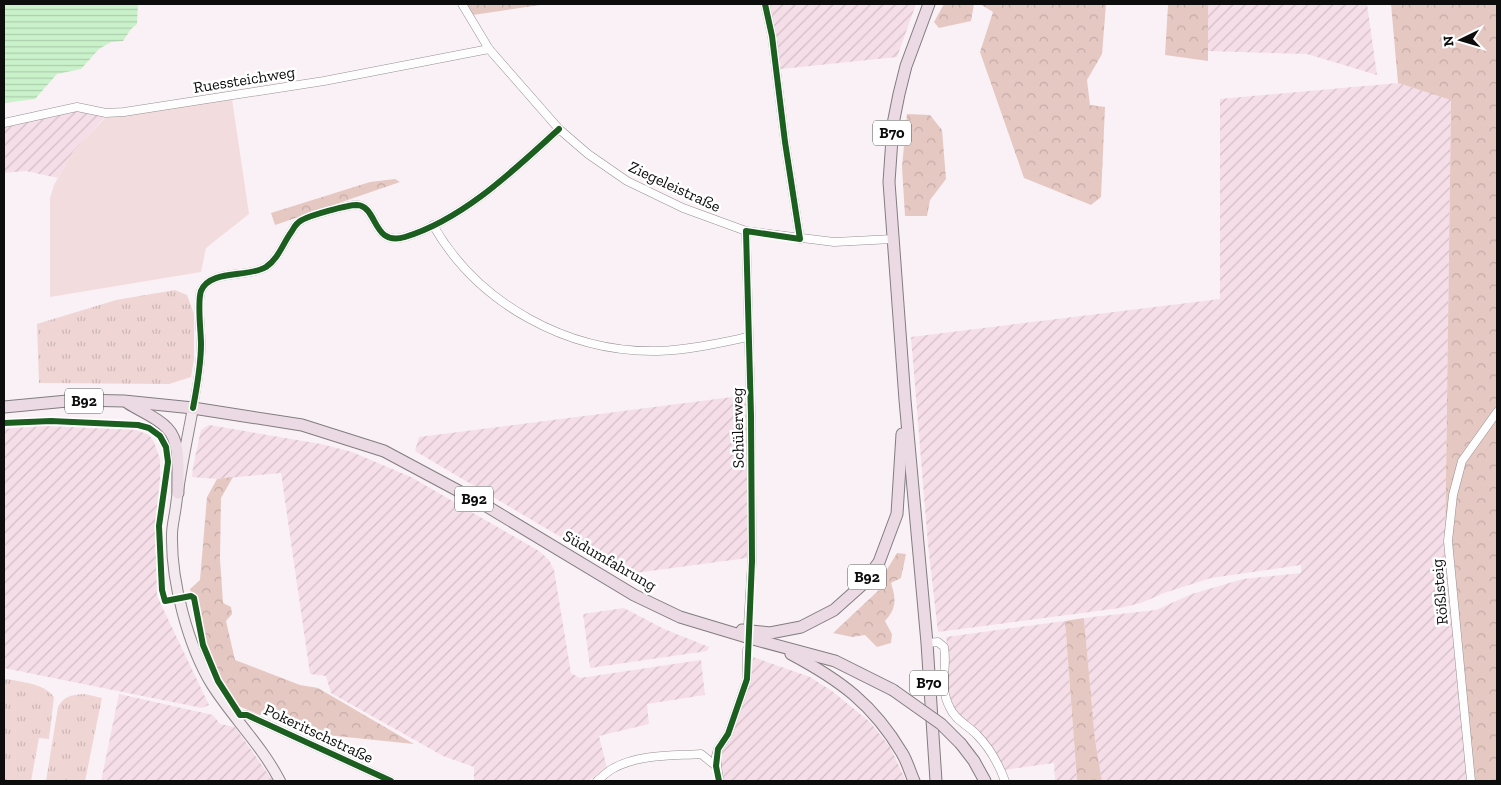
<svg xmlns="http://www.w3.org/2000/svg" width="1501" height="785" viewBox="0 0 1501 785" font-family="'Zilla Slab',serif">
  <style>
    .farmland { fill: url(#farmland-furrows) }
    .grass { fill: url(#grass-tufts) }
    .forest { fill: url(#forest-crowns) }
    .pitch { fill: #f3dcde }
    .water { fill: url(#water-rules) }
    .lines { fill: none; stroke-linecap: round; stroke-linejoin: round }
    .street-casing { stroke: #949092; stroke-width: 9 }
    .secondary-casing { stroke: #8a8689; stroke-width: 12 }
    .primary-casing { stroke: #817d7f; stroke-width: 13 }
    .street { stroke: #fefdfe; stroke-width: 8 }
    .secondary { stroke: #f4e9ee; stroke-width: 10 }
    .primary { stroke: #ebd9e3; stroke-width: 11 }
    .primary-bridge-casing { stroke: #817d7f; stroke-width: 13; stroke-linecap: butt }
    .primary-bridge { stroke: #ebd9e3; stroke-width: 11 }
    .cycleway-casing { stroke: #fff; stroke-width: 9 }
    .cycleway { stroke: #1b5e20; stroke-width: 6 }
    .labels { text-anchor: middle; stroke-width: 5; stroke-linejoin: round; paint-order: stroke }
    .shield { fill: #fff; stroke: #565656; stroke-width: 1 }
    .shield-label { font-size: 15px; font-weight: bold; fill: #0d0d0d }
    .street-label { font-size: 16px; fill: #0d0d0d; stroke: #fff }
  </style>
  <defs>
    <pattern id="farmland-furrows" width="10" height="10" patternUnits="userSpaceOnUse" patternTransform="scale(1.25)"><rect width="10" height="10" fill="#f6dee9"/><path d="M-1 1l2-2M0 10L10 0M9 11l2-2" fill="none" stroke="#d2bdc7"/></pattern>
    <pattern id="grass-tufts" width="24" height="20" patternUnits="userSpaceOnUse" patternTransform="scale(1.25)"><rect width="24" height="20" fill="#efd6d5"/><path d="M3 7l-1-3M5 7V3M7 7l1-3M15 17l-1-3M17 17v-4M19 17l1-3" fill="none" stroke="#ccb6b6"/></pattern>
    <pattern id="forest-crowns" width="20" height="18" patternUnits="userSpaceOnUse" patternTransform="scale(1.25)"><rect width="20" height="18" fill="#e6c8c3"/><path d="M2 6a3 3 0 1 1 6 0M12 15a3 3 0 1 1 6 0" fill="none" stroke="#c4aba6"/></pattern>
    <pattern id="water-rules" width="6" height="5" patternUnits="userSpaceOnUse" patternTransform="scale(1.25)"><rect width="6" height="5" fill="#caf2ca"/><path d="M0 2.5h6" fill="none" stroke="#acceac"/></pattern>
  </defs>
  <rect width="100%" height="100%" fill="#faf1f6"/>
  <g class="farmland">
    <path d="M769 4H916L897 57 781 69 776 33Z"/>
    <path d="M1208 4H1367L1377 75 1307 54 1208 51Z"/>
    <path d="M1398 83 1451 99 1445 552 1469 781H1102L1095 740 1084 618 1156 610 1192 594 1243 579 1301 573V565L1211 578 1164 593 1141 603 1120 608 938 632 928 545 911 337 1220 299V99Z"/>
    <path d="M74 111 89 112 105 117 73 152 58 178 26 171 4 173V126Z"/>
    <path d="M748 395 747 558 635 573 601 558 564 539 415 451 419 437Z"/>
    <path d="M209 425 321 444 352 452 411 477 539 551 549 560 554 570 571 673 580 678 701 660 705 695 647 704 649 724 599 736 607 768 588 781H474V767L443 756 331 693 326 676 310 674 281 473 217 479 192 477 193 467 201 430Z"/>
    <path d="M44 426 136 430 149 435 154 442 160 459V478L155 526 157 596 209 705 202 708 4 668V429Z"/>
    <path d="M624 608 664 629 709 647 707 651 590 668 583 614Z"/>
    <path d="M1065 621 1077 781H1055L1054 763 1004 770 959 715 948 697 946 672 948 650 946 637Z"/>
    <path d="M753 657 810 677 832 691 870 722 890 747 906 781H722L720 756 723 748 732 732 750 682Z"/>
    <path d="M119 694 213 715 220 724 235 727 273 781H101Z"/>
  </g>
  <g class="grass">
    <path d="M175 290 187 295 194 314V359L191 377 169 384 39 383 37 324 116 300Z"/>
    <path d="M8 679C25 683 43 683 54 697L49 739 39 738 31 781H4V680Z"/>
    <path d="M85 694 102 698 85 781H46L58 707C65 695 72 695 85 694Z"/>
  </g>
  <g class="forest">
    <path d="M466 4H539L540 5 473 15Z"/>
    <path d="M944 4H974L971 21 939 28 934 22Z"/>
    <path d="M980 4H1106L1102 54 1087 80 1090 105 1105 107 1101 197 1091 205 1024 178 980 52 993 12Z"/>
    <path d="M1158 4H1208V61L1165 55 1168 5Z"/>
    <path d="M1391 4H1497V781H1469L1445 552 1451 100 1398 83Z"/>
    <path d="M907 114 930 115 942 130 946 179 930 200 927 216H905L902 167Z"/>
    <path d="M395 179 400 182 275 225 271 213 370 182Z"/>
    <path d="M233 477 221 498 220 559 223 603 231 607 232 614 226 621 235 660 300 685 318 688 414 744 326 735 274 712 260 715 236 705 220 680 205 645 196 598 191 594 190 589 200 580 207 497 217 479Z"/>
    <path d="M897 553 906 554 901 578 891 583C896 599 897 608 885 621L892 634 891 643 877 647 865 635 852 637 833 633 880 589V581Z"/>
    <path d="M1084 618 1095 740 1102 781H1077L1065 621Z"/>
  </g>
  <path class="pitch" d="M232 99 249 214 206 248 201 272 50 297V198L54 185 73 152 105 118Z"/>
  <path class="water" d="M4 4H138L137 24 131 29 123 41 111 42 99 49 81 69 57 74 35 99 4 103Z"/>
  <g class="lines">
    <g class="street-casing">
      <g id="street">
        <path d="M462 4 489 49 559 129 588 154 627 181 683 208 746 231 834 242 893 239"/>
        <path d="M765 4 772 36 785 142 800 239"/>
        <path d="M4 123 77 107 106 113 124 112 324 81 489 49"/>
        <path d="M433 225C478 304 568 353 658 351 689 350 719 343 748 337"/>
        <path d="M746 231 751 416 752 561 748 625"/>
        <path d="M193 408C197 387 201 365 201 344 201 331 197 302 201 291 210 269 248 278 266 267 279 258 283 243 292 231 294 227 298 222 302 220 311 215 347 205 357 205 378 206 372 247 405 237 464 219 515 169 559 129"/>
        <path d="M927 643 938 642 944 647C948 669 938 685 950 708 955 720 969 726 977 735 990 748 999 765 1005 781"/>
        <path d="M234 716 247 715 391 781"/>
        <path d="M597 781C602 777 607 772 612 769 638 754 672 756 701 754L716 766"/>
        <path d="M719 781 716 756 718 749 728 734 747 679V650"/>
        <path d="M1471 781 1448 541 1453 495 1462 461 1497 412"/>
      </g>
    </g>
    <g class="secondary-casing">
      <path id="secondary" d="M193 408C187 440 180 473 176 505 175 515 172 525 172 535 171 581 188 646 212 685 233 718 262 746 280 781"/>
    </g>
    <g class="primary-casing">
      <g id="primary">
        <path d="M929 4 906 66 899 94 893 124 889 182 905 400 927 643 936 781"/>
        <path d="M128 403C140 411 157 417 167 428 182 443 177 473 178 493"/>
        <path d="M4 407 78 400 124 401 193 408 302 425 384 451 483 504 634 595 680 617 753 639 835 661 893 690"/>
        <path d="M742 630 770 633 801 627 834 610 862 585 879 562 897 514 902 434"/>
        <path d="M791 654C840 680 873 704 902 753 907 761 910 772 914 781"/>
        <path d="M961 744 974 761 985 781"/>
      </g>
    </g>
    <use href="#street" class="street"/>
    <use href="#secondary" class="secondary"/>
    <use href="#primary" class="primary"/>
    <g class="primary-bridge-casing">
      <path id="primary-bridge" d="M893 690 941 724 961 744"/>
    </g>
    <use href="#primary-bridge" class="primary-bridge"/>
    <g class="cycleway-casing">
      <g id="cycleway">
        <path d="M193 408C197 387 201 365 201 344 201 331 197 302 201 291 210 269 248 278 266 267 279 258 283 243 292 231 294 227 298 222 302 220 311 215 347 205 357 205 378 206 372 247 405 237 464 219 515 169 559 129"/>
        <path d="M4 423 51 421 138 425 149 428 160 436 166 447 168 462 159 526 162 590 165 601 191 596 194 598 203 645 218 681 240 715H247L391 781"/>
        <path d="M719 781 716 766 718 749 728 734 747 679 752 561 751 416 746 231 800 239 785 142 772 36 765 4"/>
      </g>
    </g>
    <use href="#cycleway" class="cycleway"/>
  </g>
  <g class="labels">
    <g class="shield">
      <rect x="873" y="120.5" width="38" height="25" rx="4"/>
      <rect x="65" y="388.5" width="38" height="25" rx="4"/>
      <rect x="455" y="486.5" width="38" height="25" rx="4"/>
      <rect x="848" y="564.5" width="38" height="25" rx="4"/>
      <rect x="910" y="670.5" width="38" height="25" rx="4"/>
    </g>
    <g class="shield-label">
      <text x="892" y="138">B70</text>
      <text x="84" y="406">B92</text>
      <text x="474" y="504">B92</text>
      <text x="867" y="582">B92</text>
      <text x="929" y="688">B70</text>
    </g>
    <g class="street-label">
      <text transform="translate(244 79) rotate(-9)" y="6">Ruessteichweg</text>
      <text transform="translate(675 186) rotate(25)" y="6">Ziegeleistraße</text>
      <text transform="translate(737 428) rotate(-91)" y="6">Schülerweg</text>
      <text transform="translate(610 560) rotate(30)" y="6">Südumfahrung</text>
      <text transform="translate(1439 592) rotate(-95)" y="6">Rößlsteig</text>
      <text transform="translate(319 733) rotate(25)" y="6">Pokeritschstraße</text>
    </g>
  </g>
  <rect width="1501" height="785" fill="none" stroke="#0d0d0d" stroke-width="10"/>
  <g transform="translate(1461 40) rotate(265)" stroke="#ffffff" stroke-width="4" paint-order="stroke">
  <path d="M0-4L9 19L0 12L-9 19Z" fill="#0d0d0d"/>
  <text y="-8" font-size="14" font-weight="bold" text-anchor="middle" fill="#0d0d0d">N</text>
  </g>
</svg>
